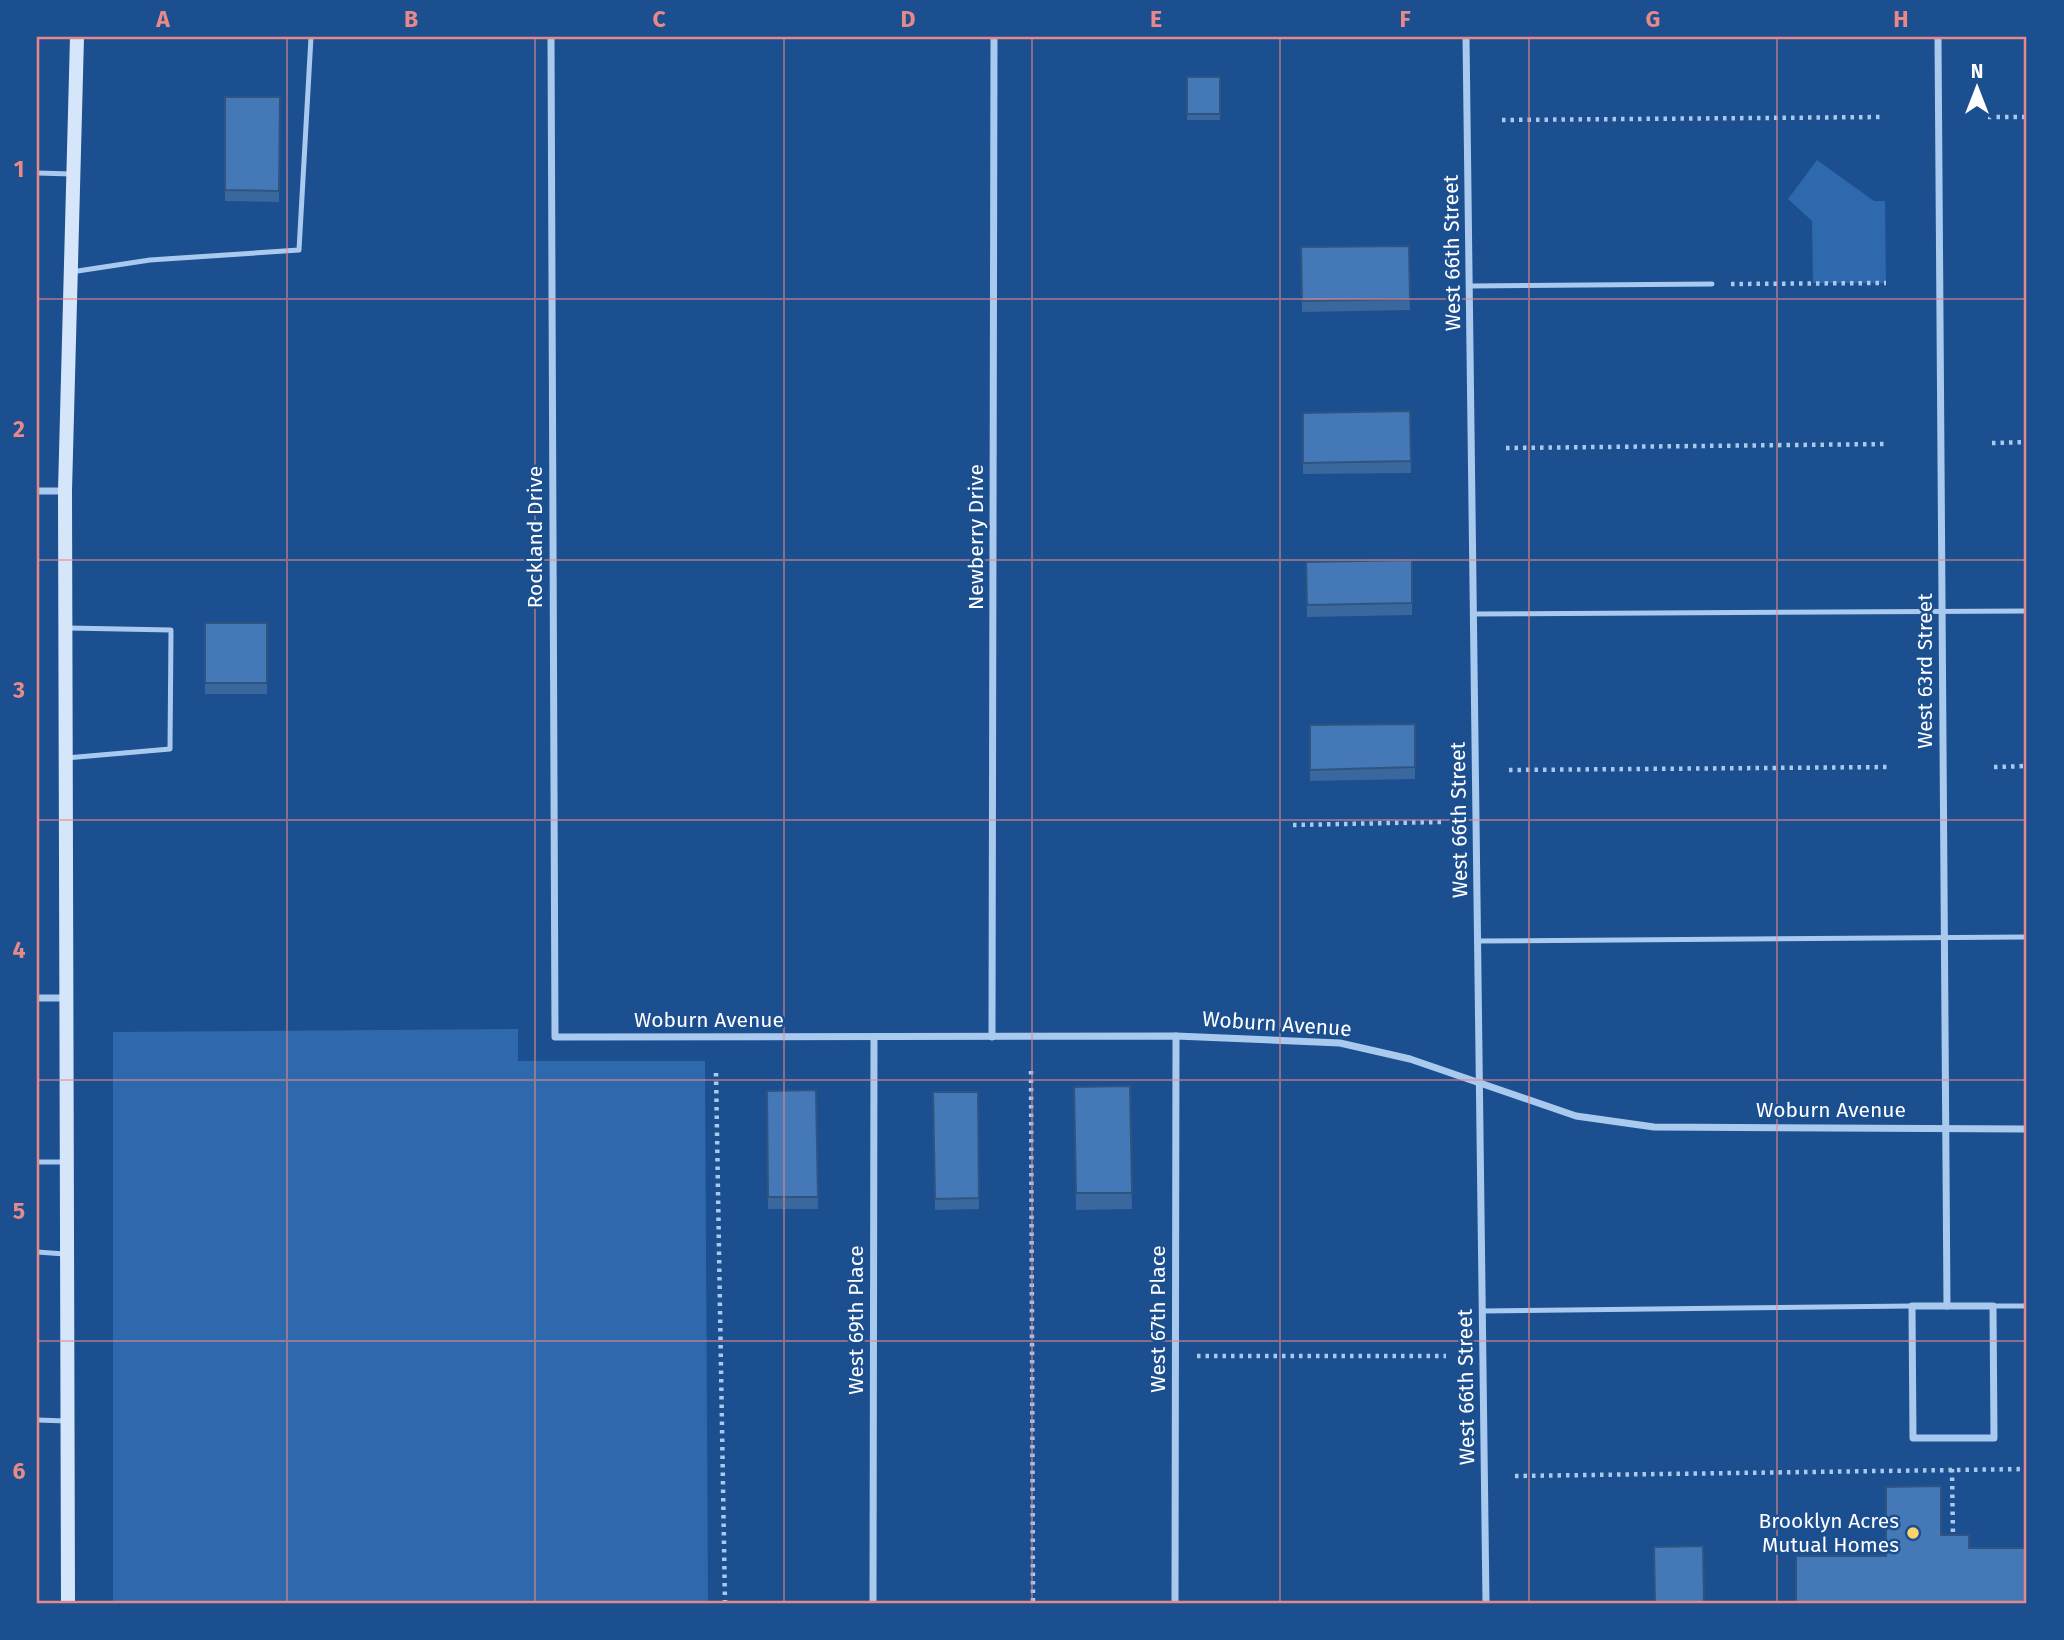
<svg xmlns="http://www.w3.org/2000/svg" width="2064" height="1640" viewBox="0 0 2064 1640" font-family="'Fira Sans',sans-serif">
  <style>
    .green { fill: #2e69ad }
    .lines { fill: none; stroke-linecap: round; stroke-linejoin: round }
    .path { stroke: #a9c9ee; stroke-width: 4.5; stroke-dasharray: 3.5 5; stroke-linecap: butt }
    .service { stroke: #a9c9ee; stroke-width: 5 }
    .minor { stroke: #a9c9ee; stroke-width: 7 }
    .secondary { stroke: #d6e6fa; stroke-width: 14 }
    .wall { fill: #3a679d }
    .building { fill: #4478b7; stroke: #305480; stroke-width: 2 }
    .grid { fill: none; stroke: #e88989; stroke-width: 2; stroke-opacity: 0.55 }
    .poi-dot { fill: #ffd166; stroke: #1b4f8f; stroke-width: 2.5 }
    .labels { text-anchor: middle; stroke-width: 5; stroke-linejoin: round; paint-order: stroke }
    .street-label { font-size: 21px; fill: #fff; stroke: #1b4f8f }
    .poi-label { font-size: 21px; fill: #fff; stroke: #1b4f8f; text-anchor: end }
    .neatline { fill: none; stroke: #e88989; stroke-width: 2.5 }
    .grid-label { font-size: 23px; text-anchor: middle; font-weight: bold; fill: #e88989 }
  </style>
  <rect width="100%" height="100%" fill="#1b4f8f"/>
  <g class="green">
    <path d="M1817 160 1874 201H1885L1886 283H1813L1812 221 1788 199Z"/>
    <path d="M518 1029V1061H705L708 1603H113V1032Z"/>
  </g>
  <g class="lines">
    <g class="path">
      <path d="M1988 117H2027"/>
      <path d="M1502 120 1884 117"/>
      <path d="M1731 284 1886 283"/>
      <path d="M1992 443 2027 442"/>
      <path d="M1506 448 1887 444"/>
      <path d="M1994 767 2027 766"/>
      <path d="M1509 770 1891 767"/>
      <path d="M1293 825 1441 822"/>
      <path d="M1031 1071 1033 1603"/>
      <path d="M716 1073 725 1603"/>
      <path d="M1197 1356H1446"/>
      <path d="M1952 1469 1953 1538"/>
      <path d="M1515 1476 2027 1469"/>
    </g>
    <g class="service">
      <path d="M37 173 72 174"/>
      <path d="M71 272 150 260 299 250 311 37"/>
      <path d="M1470 286 1712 284"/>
      <path d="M1474 614 2027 611"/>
      <path d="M66 758 170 749 171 630 68 628"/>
      <path d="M1479 941 2027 937"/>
      <path d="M37 1162H66"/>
      <path d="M37 1252 65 1254"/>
      <path d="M1993 1306H2027"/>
      <path d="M1483 1311 1912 1306"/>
      <path d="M37 1420 67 1421"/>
    </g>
    <g class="minor">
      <path d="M551 37 555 1037 1176 1036 1340 1043 1410 1059 1576 1116 1654 1127 2027 1129"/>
      <path d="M1466 37 1486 1603"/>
      <path d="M1938 37 1947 1306"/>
      <path d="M37 491H65"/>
      <path d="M37 998H65"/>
      <path d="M992 1037 994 37"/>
      <path d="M1912 1306H1993L1994 1438H1913Z"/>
      <path d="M873 1603 874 1037"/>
      <path d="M1175 1603 1176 1036"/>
    </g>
    <path class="secondary" d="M68 1603 65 491 77 37"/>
  </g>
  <g class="wall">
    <rect x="1187" y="77" width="33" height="43"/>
    <path d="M225 97H280L279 202 225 201Z"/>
    <path d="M1409 246 1410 310 1302 312 1301 247Z"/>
    <path d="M1410 411 1411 473 1303 474V413Z"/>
    <path d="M1412 560V615L1307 617 1306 562Z"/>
    <rect x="205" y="623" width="62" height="71"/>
    <path d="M1415 724V779L1310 781V725Z"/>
    <path d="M1130 1086 1132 1209 1076 1210 1074 1087Z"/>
    <path d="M816 1090 818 1209H768L767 1091Z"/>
    <path d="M933 1092H978L979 1209 935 1210Z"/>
  </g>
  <g class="building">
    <rect x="1187" y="77" width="33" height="37"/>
    <path d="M225 97H280L279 191 225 190Z"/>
    <path d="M1409 246 1410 299 1302 301 1301 247Z"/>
    <path d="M1410 411 1411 461 1303 463V413Z"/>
    <path d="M1412 560V603L1307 605 1306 562Z"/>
    <rect x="205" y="623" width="62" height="60"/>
    <path d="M1415 724V767L1310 770V725Z"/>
    <path d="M1130 1086 1132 1193H1076L1074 1087Z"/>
    <path d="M816 1090 818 1197H768L767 1091Z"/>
    <path d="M933 1092H978L979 1198 935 1199Z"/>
    <path d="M1941 1486V1535H1969V1548H2027V1603H1796V1556H1886V1487Z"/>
    <path d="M1703 1546 1704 1603H1655L1654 1547Z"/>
  </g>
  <path class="grid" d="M287 37V1603M535 37V1603M784 37V1603M1032 37V1603M1280 37V1603M1529 37V1603M1777 37V1603M37 299H2027M37 560H2027M37 820H2027M37 1080H2027M37 1341H2027"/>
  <circle class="poi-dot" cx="1913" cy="1533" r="7"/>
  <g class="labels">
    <g class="street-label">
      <text transform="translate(1452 253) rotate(-91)" y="7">West 66th Street</text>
      <text transform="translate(535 537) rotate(-90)" y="7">Rockland Drive</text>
      <text transform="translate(976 537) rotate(-90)" y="7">Newberry Drive</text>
      <text transform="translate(1925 671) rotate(-90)" y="7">West 63rd Street</text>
      <text transform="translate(1459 820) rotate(-91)" y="7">West 66th Street</text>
      <text x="709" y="1027">Woburn Avenue</text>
      <text transform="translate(1277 1024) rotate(4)" y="7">Woburn Avenue</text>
      <text x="1831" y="1117">Woburn Avenue</text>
      <text transform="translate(1158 1319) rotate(-90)" y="7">West 67th Place</text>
      <text transform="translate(856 1320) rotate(-90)" y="7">West 69th Place</text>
      <text transform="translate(1466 1387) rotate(-91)" y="7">West 66th Street</text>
    </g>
    <g class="poi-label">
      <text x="1899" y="1528">Brooklyn Acres<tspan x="1899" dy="24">Mutual Homes</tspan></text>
    </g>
  </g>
  <rect width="2064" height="1640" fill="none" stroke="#1b4f8f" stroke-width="77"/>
  <g transform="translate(1977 88)" stroke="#1b4f8f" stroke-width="5" paint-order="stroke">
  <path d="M0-5L12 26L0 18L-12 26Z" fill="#ffffff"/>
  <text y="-10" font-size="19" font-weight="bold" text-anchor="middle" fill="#ffffff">N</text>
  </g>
  <rect x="38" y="38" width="1987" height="1564" class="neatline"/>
  <g class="grid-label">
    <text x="163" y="27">A</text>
    <text x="411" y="27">B</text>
    <text x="659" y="27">C</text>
    <text x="908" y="27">D</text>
    <text x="1156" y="27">E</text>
    <text x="1405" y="27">F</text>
    <text x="1653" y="27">G</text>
    <text x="1901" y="27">H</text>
    <text x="19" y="177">1</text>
    <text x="19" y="437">2</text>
    <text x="19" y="698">3</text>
    <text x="19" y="958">4</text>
    <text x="19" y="1219">5</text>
    <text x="19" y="1479">6</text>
  </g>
</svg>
